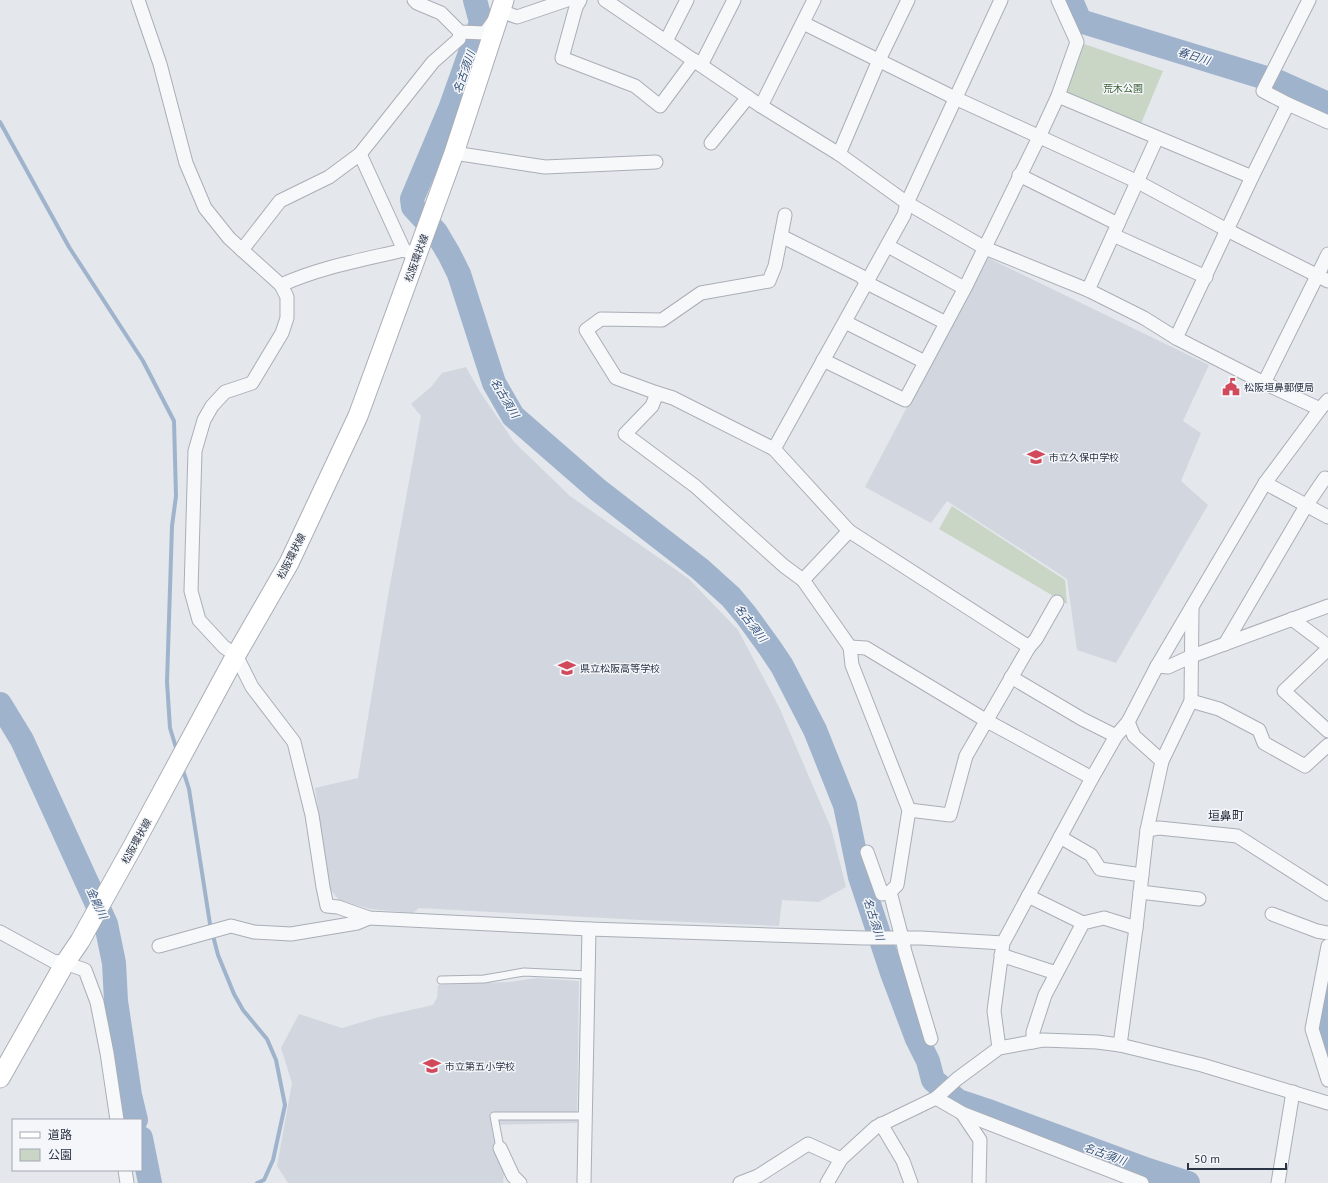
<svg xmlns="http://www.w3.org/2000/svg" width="1328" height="1183" viewBox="0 0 1328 1183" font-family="'PT Sans','Noto Sans JP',sans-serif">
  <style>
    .built { fill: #d2d6de }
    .green { fill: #c9d6c5 }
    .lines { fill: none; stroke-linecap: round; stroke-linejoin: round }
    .stream { stroke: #9fb4cc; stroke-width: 4 }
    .river { stroke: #9fb4cc; stroke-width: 24 }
    .lane-casing { stroke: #a9aeb7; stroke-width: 9 }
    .street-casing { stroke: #a9aeb7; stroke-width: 15 }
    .secondary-casing { stroke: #a9aeb7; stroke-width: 21 }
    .lane { stroke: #f7f8fa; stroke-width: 7 }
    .street { stroke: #f7f8fa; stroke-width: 13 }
    .secondary { stroke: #fff; stroke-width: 19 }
    .labels { text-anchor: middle; stroke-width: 3; stroke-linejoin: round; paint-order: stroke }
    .park-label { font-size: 10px; fill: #3f6138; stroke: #f4f6f9 }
    .street-label { font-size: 10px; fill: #2b3445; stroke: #f4f6f9 }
    .poi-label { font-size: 10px; fill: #2b3445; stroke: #f4f6f9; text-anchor: start }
    .water-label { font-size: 11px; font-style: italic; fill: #34527a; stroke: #f4f6f9 }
    .quarter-label { font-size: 12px; fill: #1d2536; stroke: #f4f6f9 }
  </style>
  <rect width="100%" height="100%" fill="#e4e7ec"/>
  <g class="built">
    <path d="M986 257 1209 365 1183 421 1201 433 1181 481 1208 505 1116 663 1077 650 1067 579 947 501 931 523 865 487Z"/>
    <path d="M466 367 480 392 514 442 570 496 689 579 738 630 779 707 831 828 846 887 819 902 782 900 779 926 642 920 419 908 413 913 370 909 339 900 330 889 315 788 358 778 388 596 421 416 411 404 431 387 442 373Z"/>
    <path d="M537 978 579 981 577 1123 491 1125 504 1172 503 1183H288L277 1166 292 1083 281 1048 299 1014 342 1028 379 1017 433 1005 437 998 438 985 509 982Z"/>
  </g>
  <g class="green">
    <path d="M1084 44 1163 71 1140 126 1065 95Z"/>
    <path d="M952 506 1065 580 1067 604 939 529Z"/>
  </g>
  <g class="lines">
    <g class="stream">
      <path d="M0 122 69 247 143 361 174 421 176 496 172 526 167 682 170 728 177 751"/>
      <path d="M182 767 189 789 210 924 218 955 234 994 243 1010 267 1039 276 1060 285 1105 273 1160 264 1180 257 1183"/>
    </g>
    <g class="river">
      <path d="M475 0 481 22 450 109 412 199 413 207 436 232 449 254 459 274 494 383 513 416 598 490 700 569 731 597 746 615 770 648 782 666 815 730 845 805 860 877 892 973 917 1039 928 1061 933 1080 958 1101 991 1112 1148 1170 1188 1183"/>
      <path d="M1071 0 1080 21 1279 82 1328 104"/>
      <path d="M0 704 22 740 106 924 114 963 116 1001 130 1095 136 1120"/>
      <path d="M1327 983 1320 1024 1328 1053"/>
      <path d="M141 1138 150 1183"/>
    </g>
    <g class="lane-casing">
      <g id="lane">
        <path d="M441 980 484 979 524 972 588 975"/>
        <path d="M500 1148 494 1116H585"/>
      </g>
    </g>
    <g class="street-casing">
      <g id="street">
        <path d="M138 0 160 64 186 163 205 208 229 238 242 250 281 285C321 267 362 260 404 250"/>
        <path d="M414 0 417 3 441 13 460 32 485 33 501 11 517 17 567 0"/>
        <path d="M580 0 576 7 562 58 635 86 660 106 694 60"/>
        <path d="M605 0 761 106 839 154 907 203 985 248 1088 290 1144 318 1176 338 1264 383 1320 409"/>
        <path d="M1001 0 907 203 904 215 774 449 673 398 657 393 652 406 625 434 695 486 784 566 803 580 850 647 866 648 987 721 1092 778"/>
        <path d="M1309 0 1263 91 1288 104 1328 122"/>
        <path d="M803 23 955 98 1138 182 1227 230 1328 281"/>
        <path d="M666 41 687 0"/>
        <path d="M701 65 734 0"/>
        <path d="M1058 96 1252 177"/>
        <path d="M761 106 814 0"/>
        <path d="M711 143 748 97"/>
        <path d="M454 153 545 167 656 162"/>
        <path d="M360 154 404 250 411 253"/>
        <path d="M839 154 879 60 908 0"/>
        <path d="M1019 175 1118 224"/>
        <path d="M1113 235 1206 277"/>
        <path d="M781 236 861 276 867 283 946 323"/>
        <path d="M888 246 964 288"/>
        <path d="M242 250 280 201 329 177 360 154 433 62 459 39 460 32"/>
        <path d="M281 285 287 297V318L282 333 252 383 225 392 212 406 204 420 195 451 191 591 199 620 224 647 236 655 252 687 294 742 312 815 323 887 327 906 338 907 369 918 589 929 864 938H921L1003 943"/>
        <path d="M1088 290 1157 138"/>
        <path d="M845 322 925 362"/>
        <path d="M1176 338 1252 177 1288 104"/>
        <path d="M823 360 905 400 966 286 1039 137 1058 96 1077 42 1058 0"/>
        <path d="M1264 383 1328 254"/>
        <path d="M657 393 616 378 586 330 601 319 662 320 701 293 769 281 775 266 785 215"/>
        <path d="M774 449 849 531"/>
        <path d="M1265 483 1328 517"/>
        <path d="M803 580 849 531 1029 647 966 756 950 815 909 810"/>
        <path d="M1292 619 1328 646"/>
        <path d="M1225 644 1306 506 1325 478"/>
        <path d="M850 647 852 665 909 810 897 885 890 892 902 938 905 952 931 1039"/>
        <path d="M1029 647 1036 639 1057 602"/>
        <path d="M1328 649 1284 691 1328 731"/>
        <path d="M1157 666 1168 667 1192 656 1328 606"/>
        <path d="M1011 677 1082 719 1116 736"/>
        <path d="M1191 701 1219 709 1259 730 1264 743 1305 766 1328 745"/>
        <path d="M1128 722 1134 736 1162 761"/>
        <path d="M1147 830 1159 828 1237 836 1328 894"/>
        <path d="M1060 837 1091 855 1100 869 1142 875"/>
        <path d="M867 852 882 894 890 892"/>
        <path d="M1140 892 1199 899"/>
        <path d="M1028 896 1083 923"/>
        <path d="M1272 914 1317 931 1328 933"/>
        <path d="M0 932 53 961 65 963 85 970 97 1002 107 1053 117 1120"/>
        <path d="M159 946 231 926 254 932 291 934 357 923 369 918"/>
        <path d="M1328 946 1312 1029 1328 1080"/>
        <path d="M1001 955 1056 973"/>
        <path d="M1033 1042V1032L1045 995 1083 923 1104 918 1136 928"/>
        <path d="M1120 1045 1136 928 1147 830 1162 761 1191 701 1192 607"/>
        <path d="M999 1048 994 1011 1003 943 1092 778 1116 736 1128 722 1157 666 1265 483 1320 409 1328 400"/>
        <path d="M936 1098 962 1113 1142 1183"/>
        <path d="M962 1113 980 1140 979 1183"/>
        <path d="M881 1124 903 1161 911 1183"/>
        <path d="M500 1148 513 1176 520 1183"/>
        <path d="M125 1170 127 1183"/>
        <path d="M584 1183 589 929"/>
        <path d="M740 1183 758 1176 808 1144 841 1159"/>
        <path d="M827 1183 841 1159 876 1127 936 1098 957 1079 999 1048 1043 1040 1097 1042 1120 1045 1202 1065 1328 1103"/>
        <path d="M1278 1183 1293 1092"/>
      </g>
    </g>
    <g class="secondary-casing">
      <path id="secondary" d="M0 1078 65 963 80 941 133 846 236 655 289 563 358 416 454 153 504 0"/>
    </g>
    <use href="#lane" class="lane"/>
    <use href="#street" class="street"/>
    <use href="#secondary" class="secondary"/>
  </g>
  <defs>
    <g id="civic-bare" transform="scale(1.38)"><path d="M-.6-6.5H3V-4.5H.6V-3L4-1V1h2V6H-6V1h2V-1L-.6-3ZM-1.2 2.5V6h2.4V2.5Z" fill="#d1495b" stroke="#f4f6f9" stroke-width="2.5" paint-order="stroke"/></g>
    <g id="school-bare" transform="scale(1.38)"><path d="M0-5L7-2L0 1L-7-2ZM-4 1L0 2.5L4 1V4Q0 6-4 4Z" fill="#d1495b" stroke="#f4f6f9" stroke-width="2.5" paint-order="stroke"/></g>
  </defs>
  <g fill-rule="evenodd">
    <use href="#civic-bare" x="1231" y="387"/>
    <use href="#school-bare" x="1036" y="457"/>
    <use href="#school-bare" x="567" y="668"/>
    <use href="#school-bare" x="432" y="1066"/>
  </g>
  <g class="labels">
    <g class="park-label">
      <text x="1123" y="92">荒木公園</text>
    </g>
    <g class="street-label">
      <text transform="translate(416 258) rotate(-70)" y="4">松阪環状線</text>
      <text transform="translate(291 556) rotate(-63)" y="4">松阪環状線</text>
      <text transform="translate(136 841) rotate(-61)" y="4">松阪環状線</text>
    </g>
    <g class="poi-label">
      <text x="1244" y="391">松阪垣鼻郵便局</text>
      <text x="1049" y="461">市立久保中学校</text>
      <text x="580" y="672">県立松阪高等学校</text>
      <text x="445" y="1070">市立第五小学校</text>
    </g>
    <g class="water-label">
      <text transform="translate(1194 56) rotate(17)" y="4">春日川</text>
      <text transform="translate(464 72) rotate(-71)" y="4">名古須川</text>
      <text transform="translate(505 398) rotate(59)" y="4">名古須川</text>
      <text transform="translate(751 623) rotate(52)" y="4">名古須川</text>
      <text transform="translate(97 903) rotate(65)" y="4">金剛川</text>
      <text transform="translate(874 919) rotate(72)" y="4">名古須川</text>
      <text transform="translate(1105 1154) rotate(20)" y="4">名古須川</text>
    </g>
    <g class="quarter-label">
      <text x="1226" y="820">垣鼻町</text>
    </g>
  </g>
  <rect x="12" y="1119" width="130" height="52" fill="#f4f6f9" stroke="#a4a8b1"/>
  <rect x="20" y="1132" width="20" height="6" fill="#ffffff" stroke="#a4a8b1"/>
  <text x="48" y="1139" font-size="12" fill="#2b3445">道路</text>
  <rect x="20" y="1149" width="20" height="12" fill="#c9d6c5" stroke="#a4a8b1"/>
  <text x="48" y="1159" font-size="12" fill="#2b3445">公園</text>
  <path d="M1188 1163v6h98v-6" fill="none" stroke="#2b3445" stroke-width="2"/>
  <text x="1194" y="1163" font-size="12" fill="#2b3445" stroke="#f4f6f9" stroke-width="3" paint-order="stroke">50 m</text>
</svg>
